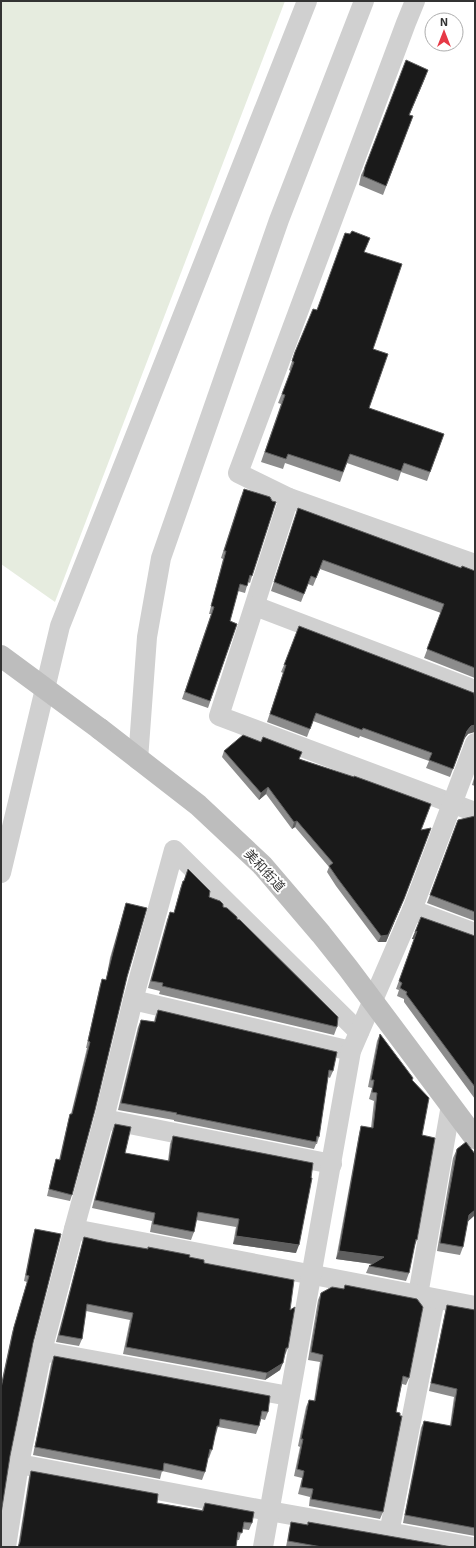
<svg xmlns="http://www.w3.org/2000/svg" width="476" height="1548" viewBox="0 0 476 1548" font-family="'Exo 2','Noto Sans JP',sans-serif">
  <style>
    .green { fill: #e6ecdf }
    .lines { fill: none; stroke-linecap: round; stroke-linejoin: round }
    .street { stroke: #d0d0d0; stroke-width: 20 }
    .secondary { stroke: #bdbdbd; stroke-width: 22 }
    .secondary-bridge { stroke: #bdbdbd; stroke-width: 22 }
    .wall { fill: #8c8c8c }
    .shaded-wall { fill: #5f5f5f }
    .building { fill: #1a1a1a; stroke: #5f5f5f }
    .labels { text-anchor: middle; stroke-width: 4; stroke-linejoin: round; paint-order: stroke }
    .street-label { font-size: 13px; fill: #333; stroke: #fff }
  </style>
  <rect width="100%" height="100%" fill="#fff"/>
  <path class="green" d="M1 1H285L55 602 1 564Z"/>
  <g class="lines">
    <g class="street">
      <path d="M289 498 238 473 406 23 415 1"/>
      <path d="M475 564 289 498 219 716 475 812"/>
      <path d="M255 606 475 690"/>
      <path d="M138 760 147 637 161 558 279 220 364 1"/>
      <path d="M1 873 60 626 307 1"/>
      <path d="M412 910 475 933"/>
      <path d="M133 1000 351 1051"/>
      <path d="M104 1119 332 1164"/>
      <path d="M74 1229 104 1119 133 1000 174 850 359 1032"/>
      <path d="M418 1295 451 1105"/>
      <path d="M42 1351 289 1396"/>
      <path d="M19 1464 269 1511 472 1547"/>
      <path d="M389 1533 435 1299"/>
      <path d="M6 1547 19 1464 42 1351 74 1229 475 1306"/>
      <path d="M263 1547 351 1051 412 910 475 743"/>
    </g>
    <path class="secondary" d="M100 729 198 805 262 865 321 934 348 968 475 1138"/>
    <path class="secondary-bridge" d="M1 656 100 729"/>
  </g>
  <g class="wall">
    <path d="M425 78 409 115 413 116 383 195 359 185 361 175 365 167Z"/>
    <path d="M365 252 373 349 369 408 444 434 427 481 401 472 398 481 347 463 340 482 285 463 283 469 261 462 281 404 278 403 291 371 289 370 295 352 317 310Z"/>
    <path d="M241 496 252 576 250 583 248 582 245 593 238 591 230 621 237 624 208 708 182 699 211 614H209L223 559 221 558Z"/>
    <path d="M298 508 461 568 475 571V678L424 658 441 613 320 569 313 586 308 584 301 602 271 591Z"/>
    <path d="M284 665 468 734 464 739 450 777 426 768 429 761 360 736 359 738 313 721 307 737 267 722 283 673 281 672Z"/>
    <path d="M224 751 300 759 421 830 401 906 386 942H378L336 886 327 872 329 867 295 827 292 829 266 794 259 800 222 757Z"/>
    <path d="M475 775V786L472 785Z"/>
    <path d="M475 816V921L427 903 458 820Z"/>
    <path d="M188 869 209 897 223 907 237 919 337 1027 334 1035 159 994 160 991 148 988 167 920 170 912 174 913 180 889 183 881H184Z"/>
    <path d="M126 903 127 977 72 1195 70 1201 47 1196 54 1166 56 1159 59 1160 68 1121 70 1114H71L87 1048H86L100 985 102 979 106 980 110 958Z"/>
    <path d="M415 932 475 936V1099L404 1002V999L397 996 399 990 396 989 414 939H412Z"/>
    <path d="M158 1010 333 1071 330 1078 328 1077 319 1137 317 1144H316L314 1149 174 1121V1120L118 1110 138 1027 141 1020 154 1022 155 1017Z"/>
    <path d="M380 1034 412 1080 422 1135 417 1240 414 1247 409 1273 406 1281 366 1273 369 1266 372 1264 336 1259 359 1134 361 1126 371 1128 374 1101 369 1099 372 1088 368 1087 377 1041Z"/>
    <path d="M115 1124 125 1153 168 1161 170 1144 173 1136 296 1253 233 1244 236 1227 196 1220 194 1232 191 1240 150 1232 152 1221 92 1208 112 1132Z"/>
    <path d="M457 1149 475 1154V1215L467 1222 463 1247 460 1255 437 1251 453 1158Z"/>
    <path d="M35 1229 33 1343 10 1456 1 1514V1384L12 1333 27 1282 24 1281 33 1235Z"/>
    <path d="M84 1237 106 1242 189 1257 204 1263 290 1310 288 1348 285 1355H284L280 1370 265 1380 123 1354 130 1320 86 1311 82 1339 79 1346 56 1342 82 1244Z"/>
    <path d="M321 1293 409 1378 406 1385 402 1384 396 1412 383 1512 380 1519 309 1506 310 1497 298 1494 302 1478 294 1476 300 1447 298 1446 306 1407 309 1400 314 1401 320 1362 308 1360 318 1300Z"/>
    <path d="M447 1305 475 1310V1536L403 1523 421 1428 424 1421 450 1426 454 1397 429 1391 445 1313Z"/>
    <path d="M54 1356 268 1412 265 1420 261 1419 259 1426 256 1434 218 1427 216 1434H215L212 1450 209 1458 208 1457 205 1472 202 1480 162 1471 160 1479 33 1455 51 1364Z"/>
    <path d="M31 1471 157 1503 202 1510 205 1503 252 1523 249 1530 242 1529 239 1540 18 1547 29 1477Z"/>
    <path d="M291 1522 307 1525 308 1522 452 1547H286L289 1530Z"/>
  </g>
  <g class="shaded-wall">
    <path d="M428 70 425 78 406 123 409 115Z"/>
    <path d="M475 725V732L468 734 464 739 450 777 467 731 471 726Z"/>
    <path d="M268 787 266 794 259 800 261 793Z"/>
    <path d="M297 821 295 827 292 829 294 822Z"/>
    <path d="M431 828 401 906 386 942H378L381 936Z"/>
    <path d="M417 931 414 939H412L415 932Z"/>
    <path d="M475 1210V1215L465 1224 469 1215Z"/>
    <path d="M236 1236 299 1245 296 1253 233 1244Z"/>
    <path d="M339 1251 384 1257 381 1265 336 1259Z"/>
    <path d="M283 1363 280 1370 265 1380 267 1373Z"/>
  </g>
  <g class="building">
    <path d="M406 60 428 70 409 115 413 116 386 186 363 176 365 167Z"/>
    <path d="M352 231 370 238 364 252 402 264 373 349 388 354 369 408 444 434 430 472 404 463 401 471 350 454 343 472 288 454 286 459 265 452 285 395 282 394 294 362 292 361 295 352 313 309 317 310 345 233 350 234Z"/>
    <path d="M244 489 270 497 272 501 276 502 252 576 250 575 247 586 240 584 230 621 237 624 210 701 185 692 214 607 211 606 226 551H224Z"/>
    <path d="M298 508 461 568 462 566 475 571V668L427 649 444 604 323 560 316 578 311 576 304 594 274 582Z"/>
    <path d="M299 626 474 693 475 701V725L471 726 467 731 453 769 429 760 432 753 363 728 362 730 316 713 310 729 270 714 286 665H284Z"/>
    <path d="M243 735 261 742 263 737 302 752 299 759 354 777V776L431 804 421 830 431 828 404 899 388 935 381 936 338 879 329 866 333 863 297 821 294 822 268 787 261 793 224 751Z"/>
    <path d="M475 816V912L430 895 458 820Z"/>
    <path d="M188 869 210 891 209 897 220 901 223 904V907L227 908 237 917V919L240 920 338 1017 337 1027 162 986 163 983 151 981 170 912 174 913 183 881H184Z"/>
    <path d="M126 903 147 908 127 977 95 1110 72 1195 49 1189 56 1159 60 1160 70 1114H72L90 1042 88 1041 102 979 106 980 113 952Z"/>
    <path d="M421 917 475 936V1087L406 994 407 992 400 988 402 983 399 981 417 931 415 932Z"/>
    <path d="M158 1010 337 1052 333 1071 329 1070 319 1137 317 1136 316 1142 176 1114 177 1113 121 1103 141 1020 155 1022Z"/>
    <path d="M380 1034 413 1078 412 1080 429 1098 422 1135 435 1138 417 1240 416 1239 409 1273 369 1266 384 1257 339 1251 361 1126 373 1128 377 1093 372 1092 374 1080H371Z"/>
    <path d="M115 1124 131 1127 125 1153 169 1161 173 1136 313 1163 311 1178H312L299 1245 236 1236 239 1219 198 1212 194 1232 153 1224 155 1213 95 1200Z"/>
    <path d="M466 1142 475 1154V1210L469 1215 463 1247 440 1243 457 1149Z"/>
    <path d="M35 1229 61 1234 33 1343 10 1456 1 1514V1388L14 1327 29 1276 26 1275Z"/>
    <path d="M84 1237 106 1242 148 1249V1247L190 1255 189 1257 204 1260V1263L294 1280 290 1310 295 1307 288 1348H286L283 1363 267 1373 126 1347 133 1313 87 1304 82 1339 59 1335Z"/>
    <path d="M345 1285 417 1299 423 1307 409 1378 403 1376 396 1412 400 1413V1416H402L383 1512 311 1499 313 1489 301 1487 304 1471 297 1469 303 1439H301L309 1400 315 1401 323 1355 311 1352 321 1293 332 1287 344 1289Z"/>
    <path d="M447 1305 475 1310V1528L405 1515 424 1421 451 1426 457 1389 431 1383Z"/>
    <path d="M54 1356 270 1396 268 1412 262 1411 259 1426 220 1419 219 1426H217L212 1450 210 1449 205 1472 164 1463 163 1471 35 1447Z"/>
    <path d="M31 1471 158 1494 157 1503 203 1511 205 1503 254 1512 252 1523 244 1522 242 1533 238 1532 236 1547H18L20 1542Z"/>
    <path d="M291 1522 308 1525V1522L452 1547H322L288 1541Z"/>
  </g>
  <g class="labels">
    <g class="street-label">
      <text transform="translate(265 870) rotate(47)" y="5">美和街道</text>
    </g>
  </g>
  <rect width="476" height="1548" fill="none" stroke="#333333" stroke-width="4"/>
  <g transform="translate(444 32)"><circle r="19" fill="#ffffff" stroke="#adadad"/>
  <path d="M0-3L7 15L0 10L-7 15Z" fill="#e63946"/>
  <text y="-6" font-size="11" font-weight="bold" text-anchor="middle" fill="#333333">N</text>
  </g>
</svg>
